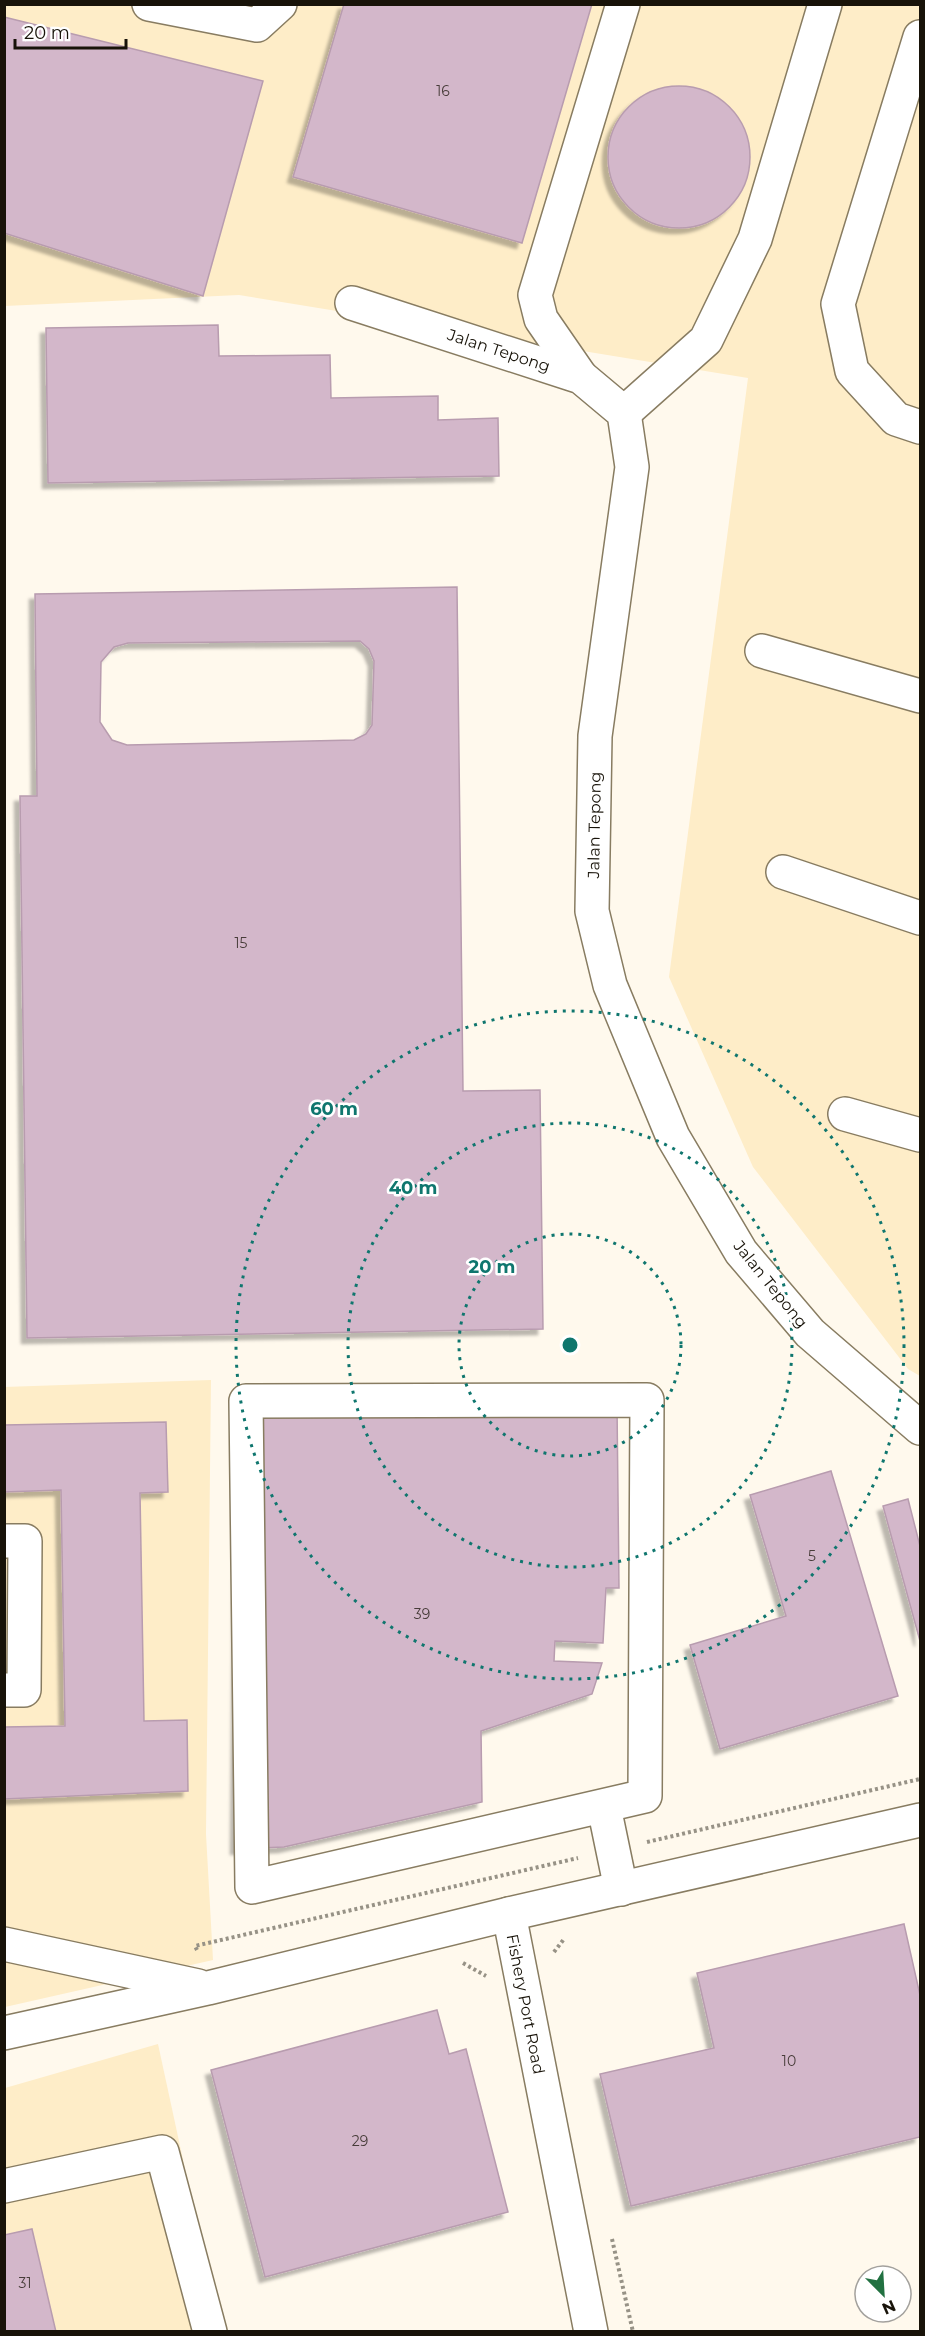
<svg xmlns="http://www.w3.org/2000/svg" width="925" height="2336" viewBox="0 0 925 2336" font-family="Montserrat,sans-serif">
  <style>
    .built { fill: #feedc8 }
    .building { fill: #d3b7ca; stroke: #b89caf; stroke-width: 1.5; fill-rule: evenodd; filter: url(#shadow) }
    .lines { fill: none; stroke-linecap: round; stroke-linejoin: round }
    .minor-casing { stroke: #887c61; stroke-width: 36 }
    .path { stroke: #979286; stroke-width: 4; stroke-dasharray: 3 3; stroke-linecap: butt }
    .minor { stroke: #fff; stroke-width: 33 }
    .ring { fill: none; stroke: #0f766e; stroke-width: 3; stroke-dasharray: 3 6 }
    .labels { text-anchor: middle; stroke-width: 5; stroke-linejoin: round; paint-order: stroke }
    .number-label { font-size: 14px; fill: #473c39 }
    .street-label { font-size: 16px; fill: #181309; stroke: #fff }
    .centre { fill: #0f766e; stroke: #fff; stroke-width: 3 }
    .ring-label { font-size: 18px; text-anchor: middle; font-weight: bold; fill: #0f766e; stroke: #fff; stroke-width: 5; stroke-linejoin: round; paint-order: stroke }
  </style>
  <defs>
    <filter id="shadow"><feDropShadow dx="-5.5" dy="5.5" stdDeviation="1.5" flood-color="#0004"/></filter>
  </defs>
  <rect width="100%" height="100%" fill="#fff9ed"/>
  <g class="built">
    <path d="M4 5H920V1376L908 1369 753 1167 669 977 748 378 239 295 5 306Z"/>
    <path d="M211 1380 206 1834 213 1960 5 2007 4 1387Z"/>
    <path d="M158 2044 220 2331 5 2332V2088Z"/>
  </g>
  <g class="building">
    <path d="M344 4H592L522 243 293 177Z"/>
    <path d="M4 17 263 81 203 296 4 233Z"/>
    <circle cx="679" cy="157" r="71"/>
    <path d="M218 325 219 356 330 355 331 398 438 396V420L498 418 499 476 48 483 46 328Z"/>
    <path d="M457 587 463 1091 540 1090 543 1329 27 1338 20 796H37L35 594ZM360 641 369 649 374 661 372 725 366 734 354 740 127 745 112 740 100 722 101 662 114 647 128 643Z"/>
    <path d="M617 1405 619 1588H606L603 1643 555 1641 554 1661 602 1663 592 1694 481 1731 482 1802 284 1847 236 1849 240 1408Z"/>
    <path d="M166 1422 168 1492 140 1493 144 1721 187 1720 188 1791 4 1799V1727L65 1726 61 1490 4 1492V1425Z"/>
    <path d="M831 1471 898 1696 720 1749 690 1645 786 1616 750 1495Z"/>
    <path d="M908 1499 920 1546V1641L883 1506Z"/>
    <path d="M904 1924 920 1995V2137L631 2206 600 2074 714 2048 697 1973Z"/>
    <path d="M437 2010 449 2054 466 2049 508 2212 265 2277 211 2070Z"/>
    <path d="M32 2229 56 2332H4V2235Z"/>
  </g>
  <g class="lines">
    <g class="minor-casing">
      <g id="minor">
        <path d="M149 4 257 25 280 4"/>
        <path d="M920 37 838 304 852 371 896 419 920 427"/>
        <path d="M352 303 581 377 624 413 632 467 595 736 592 911 610 985 673 1137 741 1252 810 1333 920 1428"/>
        <path d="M581 377 541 319 535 295 623 4"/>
        <path d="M624 413 706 340 755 239 825 4"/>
        <path d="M762 651 920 696"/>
        <path d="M783 872 920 918"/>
        <path d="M845 1114 920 1135"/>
        <path d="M647 1400 645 1796 252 1887 246 1401Z"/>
        <path d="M4 1541H25L24 1690H4"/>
        <path d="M604 1807 621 1889"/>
        <path d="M509 1914 591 2332"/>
        <path d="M4 1944 198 1986"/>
        <path d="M4 2033 208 1988 509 1914 920 1820"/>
        <path d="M4 2186 162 2152 210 2332"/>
      </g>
    </g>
    <g class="path">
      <path d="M647 1842 920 1779"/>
      <path d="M197 1950 195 1946 578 1858"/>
      <path d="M554 1952 564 1939"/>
      <path d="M463 1963 486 1976"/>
      <path d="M612 2239 633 2332"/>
    </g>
    <use href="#minor" class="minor"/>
  </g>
  <g class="ring">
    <circle cx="570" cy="1345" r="111"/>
    <circle cx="570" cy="1345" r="222"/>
    <circle cx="570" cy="1345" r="334"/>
  </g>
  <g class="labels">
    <g class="number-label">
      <text x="443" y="96">16</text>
      <text x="241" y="948">15</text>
      <text x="812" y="1561">5</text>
      <text x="422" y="1619">39</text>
      <text x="789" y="2066">10</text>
      <text x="360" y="2146">29</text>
      <text x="25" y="2288">31</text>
    </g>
    <g class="street-label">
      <text transform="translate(499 350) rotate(18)" y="6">Jalan Tepong</text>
      <text transform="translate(594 825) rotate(-89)" y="6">Jalan Tepong</text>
      <text transform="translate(771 1284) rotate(51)" y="6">Jalan Tepong</text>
      <text transform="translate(526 2004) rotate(79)" y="6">Fishery Port Road</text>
    </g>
  </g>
  <circle cx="570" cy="1345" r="9" class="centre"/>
  <g class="ring-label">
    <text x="334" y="1115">60 m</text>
    <text x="413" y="1194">40 m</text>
    <text x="492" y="1273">20 m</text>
  </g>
  <rect width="925" height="2336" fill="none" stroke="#181309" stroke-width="12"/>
  <g transform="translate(883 2294) rotate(156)"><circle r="28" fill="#ffffff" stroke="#a3a19d" stroke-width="1.5"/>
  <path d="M0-4.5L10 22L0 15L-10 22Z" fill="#227141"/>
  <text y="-9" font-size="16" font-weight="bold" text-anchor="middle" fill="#181309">N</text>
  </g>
  <path d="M15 39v9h111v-9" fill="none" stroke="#181309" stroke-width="3"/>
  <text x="24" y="39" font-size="18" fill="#181309" stroke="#ffffff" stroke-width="4.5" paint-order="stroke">20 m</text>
</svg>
